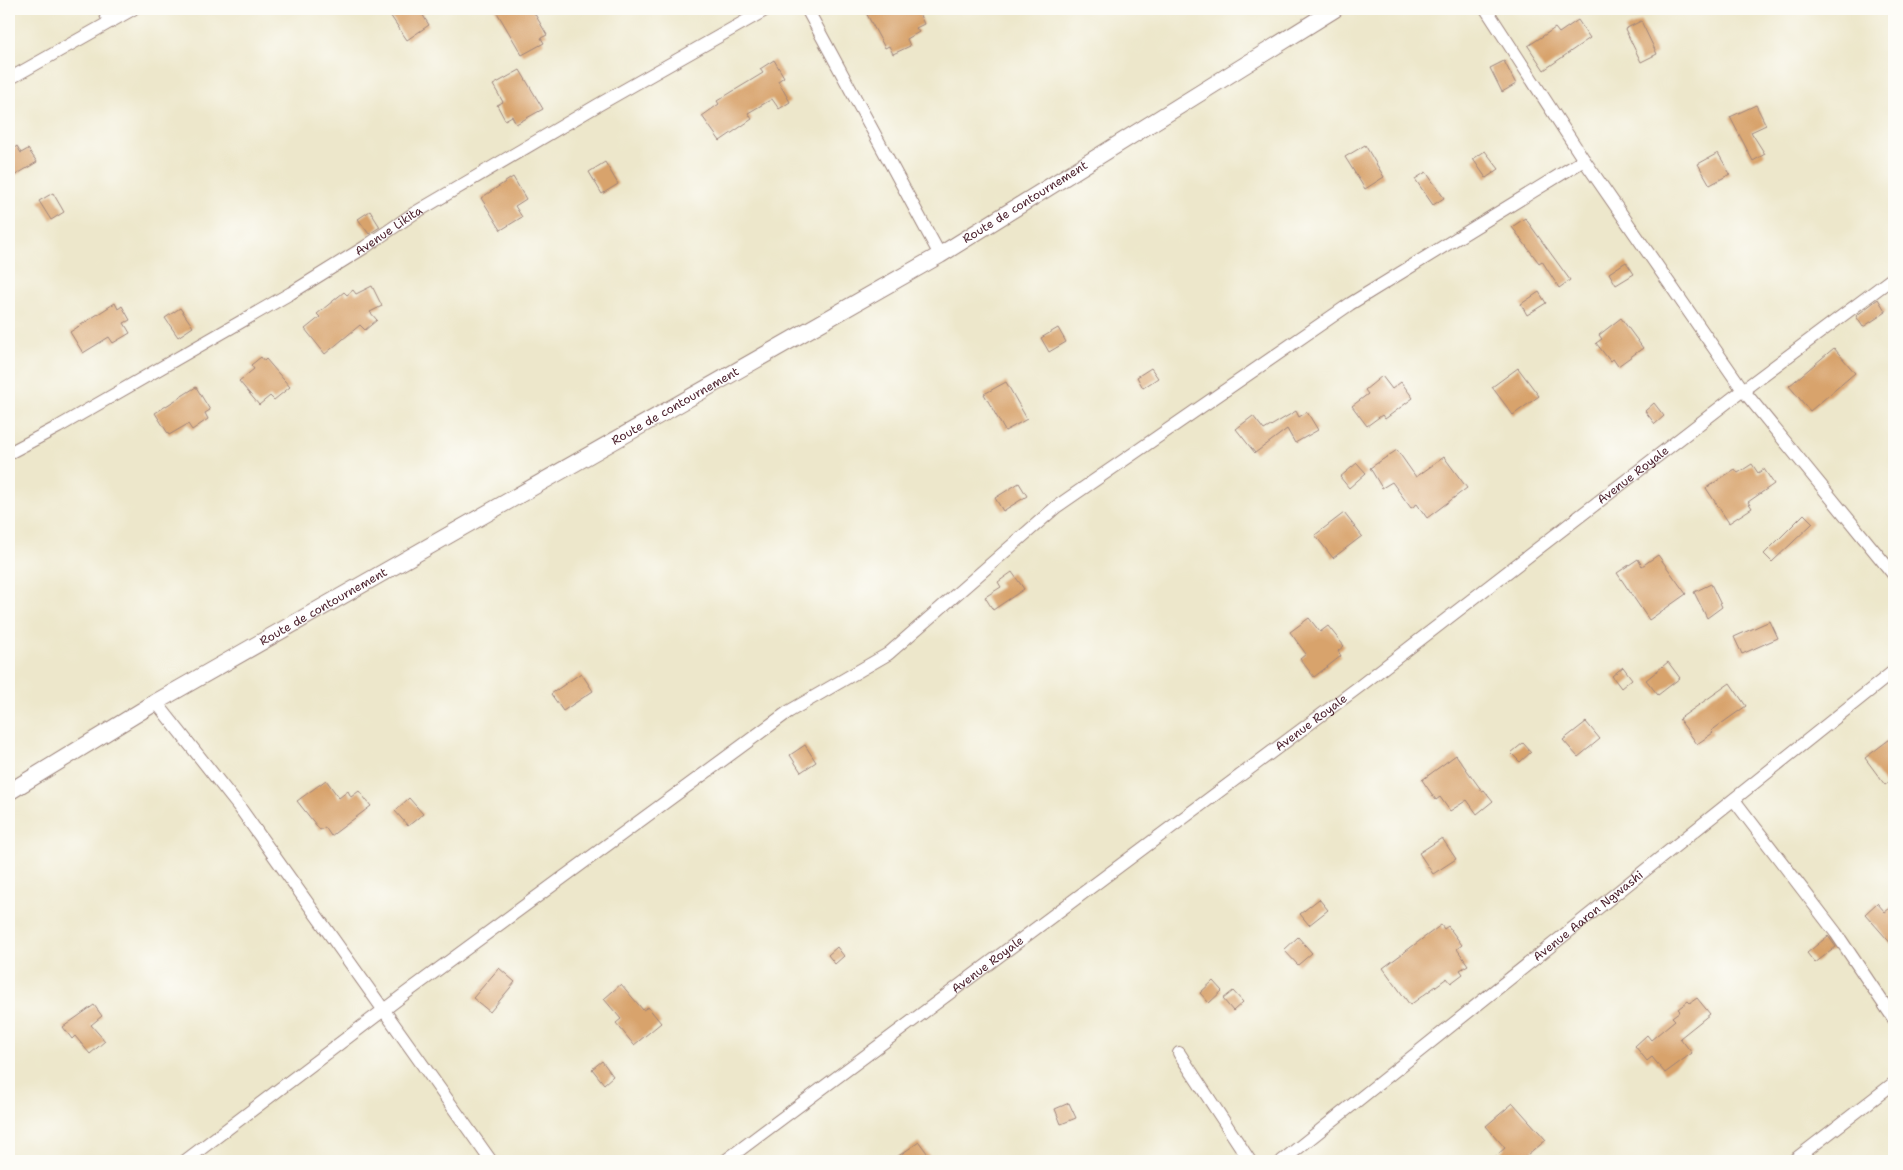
<svg xmlns="http://www.w3.org/2000/svg" width="1903" height="1170" viewBox="0 0 1903 1170" font-family="'Shantell Sans',sans-serif">
  <style>
    .building { fill: #d8a36c }
    .lines { fill: none; stroke-linecap: round; stroke-linejoin: round }
    .minor-casing { stroke: #9c837b; stroke-width: 14 }
    .tertiary-casing { stroke: #9c837b; stroke-width: 18 }
    .minor { stroke: #fff; stroke-width: 12 }
    .tertiary { stroke: #fff; stroke-width: 16 }
    .labels { text-anchor: middle; stroke-width: 5; stroke-linejoin: round; paint-order: stroke }
    .street-label { font-size: 12px; fill: #4a1f2b; stroke: #fdfcf7 }
  </style>
  <rect width="100%" height="100%" fill="#fdfcf7"/>
  <filter id="ink" filterUnits="userSpaceOnUse"><feTurbulence type="fractalNoise" baseFrequency=".02" numOctaves="2"/><feDisplacementMap in="SourceGraphic" scale="10" xChannelSelector="R" yChannelSelector="G"/><feConvolveMatrix kernelMatrix="1 2 1 2 8 2 1 2 1" color-interpolation-filters="sRGB"/></filter>
  <filter id="wash" filterUnits="userSpaceOnUse"><feTurbulence type="fractalNoise" baseFrequency=".0096" numOctaves="4" result="noise"/><feDisplacementMap in="SourceGraphic" scale="20" xChannelSelector="R" yChannelSelector="G"/><feGaussianBlur stdDeviation="1.12" result="paint"/><feColorMatrix in="noise" values="0 0 0 0 0 0 0 0 0 0 0 0 0 0 0 0 0 1.4 0 .05"/><feComposite in="paint" operator="in"/></filter>
  <g filter="url(#wash)">
    <rect width="100%" height="100%" fill="#ede7cb"/>
    <g id="blocks">
      <g class="building">
        <path d="M386 9H419L429 25 407 40Z"/>
        <path d="M495 9H532L547 35 541 38 544 43 522 55Z"/>
        <path d="M864 9H917L924 24 916 28 919 32 907 39 910 46 893 54 889 46 885 48Z"/>
        <path d="M1578 20 1590 38 1544 70 1528 46 1555 28 1559 33Z"/>
        <path d="M1641 21 1657 54 1641 62 1625 29Z"/>
        <path d="M774 60 784 77 778 81 790 102 779 109 772 99 748 113 752 119 720 141 702 116 719 104 717 101 763 73 760 69Z"/>
        <path d="M1504 61 1516 84 1502 92 1490 68Z"/>
        <path d="M520 70 543 109 516 124 512 116 505 120 497 105 503 102 493 85Z"/>
        <path d="M1756 105 1766 125 1751 132 1765 154 1753 161 1730 117Z"/>
        <path d="M1365 145 1384 177 1365 189 1345 157Z"/>
        <path d="M17 146 21 153 28 149 37 162 9 179V152Z"/>
        <path d="M1485 151 1499 169 1486 178 1473 159Z"/>
        <path d="M1718 153 1730 174 1710 185 1698 164Z"/>
        <path d="M605 162 618 184 602 194 589 172Z"/>
        <path d="M1426 172 1444 198 1433 205 1415 179Z"/>
        <path d="M513 177 526 199 515 206 522 217 501 230 481 198Z"/>
        <path d="M53 193 64 212 51 220 39 201Z"/>
        <path d="M370 211 380 227 369 234 358 219Z"/>
        <path d="M1525 218 1570 280 1559 288 1542 261 1539 263 1512 227Z"/>
        <path d="M1626 262 1634 274 1616 285 1609 273Z"/>
        <path d="M372 286 382 306 370 312 377 320 365 330 360 325 325 354 305 329 320 317 317 314 344 292 347 295 353 290 356 294Z"/>
        <path d="M1539 292 1546 303 1527 315 1521 304Z"/>
        <path d="M1878 299 1886 312 1863 327 1856 316Z"/>
        <path d="M115 303 118 309 122 306 130 320 124 323 130 333 113 343 109 337 83 353 70 332Z"/>
        <path d="M180 308 193 327 178 337 165 318Z"/>
        <path d="M1621 318 1643 348 1618 366 1613 359 1610 361 1596 343 1602 339 1599 335Z"/>
        <path d="M1058 328 1066 342 1049 352 1041 338Z"/>
        <path d="M1834 348 1855 373 1810 411 1789 386Z"/>
        <path d="M261 357 264 361 266 359 290 387 274 400 270 396 259 405 239 381 254 369 251 365Z"/>
        <path d="M1151 368 1158 378 1143 388 1137 377Z"/>
        <path d="M1518 368 1539 396 1513 415 1492 387Z"/>
        <path d="M1382 376 1392 389 1401 382 1413 398 1385 419 1382 415 1367 426 1352 406 1368 394 1365 390Z"/>
        <path d="M1006 382 1027 419 1005 431 984 394Z"/>
        <path d="M196 387 210 410 205 413 208 419 192 430 188 424 169 435 155 413Z"/>
        <path d="M1654 403 1664 416 1655 424 1645 411Z"/>
        <path d="M1296 411 1299 417 1307 412 1318 430 1295 443 1287 429 1255 453 1236 429 1253 416 1264 430Z"/>
        <path d="M1397 450 1416 477 1444 457 1467 488 1427 518 1417 504 1411 508 1392 482 1382 488 1370 468Z"/>
        <path d="M1357 463 1366 473 1349 488 1340 477Z"/>
        <path d="M1752 464 1758 473 1764 469 1774 484 1748 502 1752 508 1729 523 1706 488 1735 469 1738 473Z"/>
        <path d="M1019 483 1027 496 1003 511 995 498Z"/>
        <path d="M1344 513 1362 536 1333 558 1315 535Z"/>
        <path d="M1804 514 1813 523 1772 562 1764 554Z"/>
        <path d="M1658 555 1686 594 1649 620 1617 573 1638 559 1642 566Z"/>
        <path d="M1012 572 1024 589 993 610 985 597 1001 587 998 582Z"/>
        <path d="M1711 584 1722 607 1707 618 1694 592Z"/>
        <path d="M1309 618 1320 632 1328 626 1344 646 1338 651 1341 656 1314 677 1300 659 1306 654 1290 632Z"/>
        <path d="M1770 621 1778 638 1742 654 1734 637Z"/>
        <path d="M1668 662 1680 678 1658 695 1646 680Z"/>
        <path d="M1623 667 1632 679 1621 688 1612 676Z"/>
        <path d="M581 673 593 691 563 711 551 694Z"/>
        <path d="M1730 683 1746 706 1711 731 1713 733 1697 744 1679 719Z"/>
        <path d="M1586 722 1600 739 1578 757 1563 740Z"/>
        <path d="M1894 736V778L1885 785 1865 758Z"/>
        <path d="M1523 743 1531 752 1520 762 1511 753Z"/>
        <path d="M805 745 816 762 801 772 790 755Z"/>
        <path d="M1456 755 1482 791 1484 790 1493 801 1477 814 1467 800 1450 811 1440 797 1436 800 1422 780Z"/>
        <path d="M326 780 339 798 348 791 351 797 359 791 371 806 331 836 325 827 320 830 297 801Z"/>
        <path d="M409 798 423 814 408 826 395 811Z"/>
        <path d="M1442 838 1456 859 1433 874 1419 853Z"/>
        <path d="M1319 899 1328 910 1309 925 1300 914Z"/>
        <path d="M1877 903 1885 912 1894 905V947L1865 914Z"/>
        <path d="M1441 925 1444 929 1448 926 1462 945 1457 949 1468 965 1460 970 1463 974 1451 983 1447 978 1410 1005 1383 968Z"/>
        <path d="M1828 936 1836 947 1815 963 1807 953Z"/>
        <path d="M1298 937 1312 953 1298 965 1284 950Z"/>
        <path d="M837 947 844 956 835 964 828 955Z"/>
        <path d="M499 968 515 982 490 1012 473 998Z"/>
        <path d="M1213 981 1222 991 1209 1003 1200 993Z"/>
        <path d="M621 984 643 1010 648 1007 661 1023 634 1045 616 1023 621 1019 604 999Z"/>
        <path d="M1233 991 1243 1002 1233 1011 1223 999Z"/>
        <path d="M1697 998 1710 1014 1680 1038 1692 1053 1665 1073 1652 1057 1647 1061 1635 1046 1647 1035 1651 1040 1675 1020 1672 1017 1680 1011 1678 1009 1688 1001 1690 1003Z"/>
        <path d="M94 1005 102 1016 91 1025 105 1041 90 1054 75 1036 72 1039 63 1027Z"/>
        <path d="M602 1061 613 1076 604 1084 592 1069Z"/>
        <path d="M1069 1103 1076 1118 1061 1124 1055 1109Z"/>
        <path d="M1513 1103 1546 1140 1521 1161H1490L1505 1148 1486 1126Z"/>
        <path d="M919 1142 933 1161H891Z"/>
      </g>
    </g>
  </g>
  <g filter="url(#ink)">
    <use href="#blocks" fill-opacity="0" stroke="#9c837b" stroke-width="1"/>
    <g class="lines">
      <g class="minor-casing">
        <g id="minor">
          <path d="M103 9 110 22"/>
          <path d="M807 9 940 255"/>
          <path d="M1486 9 1584 160 1743 390 1894 575"/>
          <path d="M9 79 133 9"/>
          <path id="s1" d="M9 453 58 427 291 293 365 247 413 214 598 105 767 9"/>
          <path d="M156 702 240 808 491 1161"/>
          <path d="M1734 800 1836 933 1894 1019"/>
          <path d="M1179 1053 1250 1161"/>
          <path d="M185 1161 406 993 788 712 888 654 1056 507 1350 304 1584 160"/>
          <path id="s2" d="M725 1161 1360 686 1743 390 1894 277"/>
          <path id="s3" d="M1282 1161 1894 671"/>
          <path d="M1793 1161 1894 1083"/>
        </g>
      </g>
      <g class="tertiary-casing">
        <g id="tertiary">
          <path id="s4" d="M9 792 156 702 940 255 1335 9"/>
        </g>
      </g>
      <use href="#minor" class="minor"/>
      <use href="#tertiary" class="tertiary"/>
    </g>
  </g>
  <g class="labels">
    <g class="street-label">
      <text dy="4" stroke="none"><textPath href="#s4" startOffset="1175">Route de contournement</textPath></text>
      <text dy="4" stroke="none"><textPath href="#s1" startOffset="440">Avenue Likita</textPath></text>
      <text dy="4" stroke="none"><textPath href="#s4" startOffset="770">Route de contournement</textPath></text>
      <text dy="4" stroke="none"><textPath href="#s2" startOffset="1138">Avenue Royale</textPath></text>
      <text dy="4" stroke="none"><textPath href="#s4" startOffset="365">Route de contournement</textPath></text>
      <text dy="4" stroke="none"><textPath href="#s2" startOffset="732">Avenue Royale</textPath></text>
      <text dy="4" stroke="none"><textPath href="#s3" startOffset="392">Avenue Aaron Ngwashi</textPath></text>
      <text dy="4" stroke="none"><textPath href="#s2" startOffset="328">Avenue Royale</textPath></text>
    </g>
  </g>
  <rect width="1903" height="1170" fill="none" stroke="#fdfcf7" stroke-width="30"/>
</svg>
